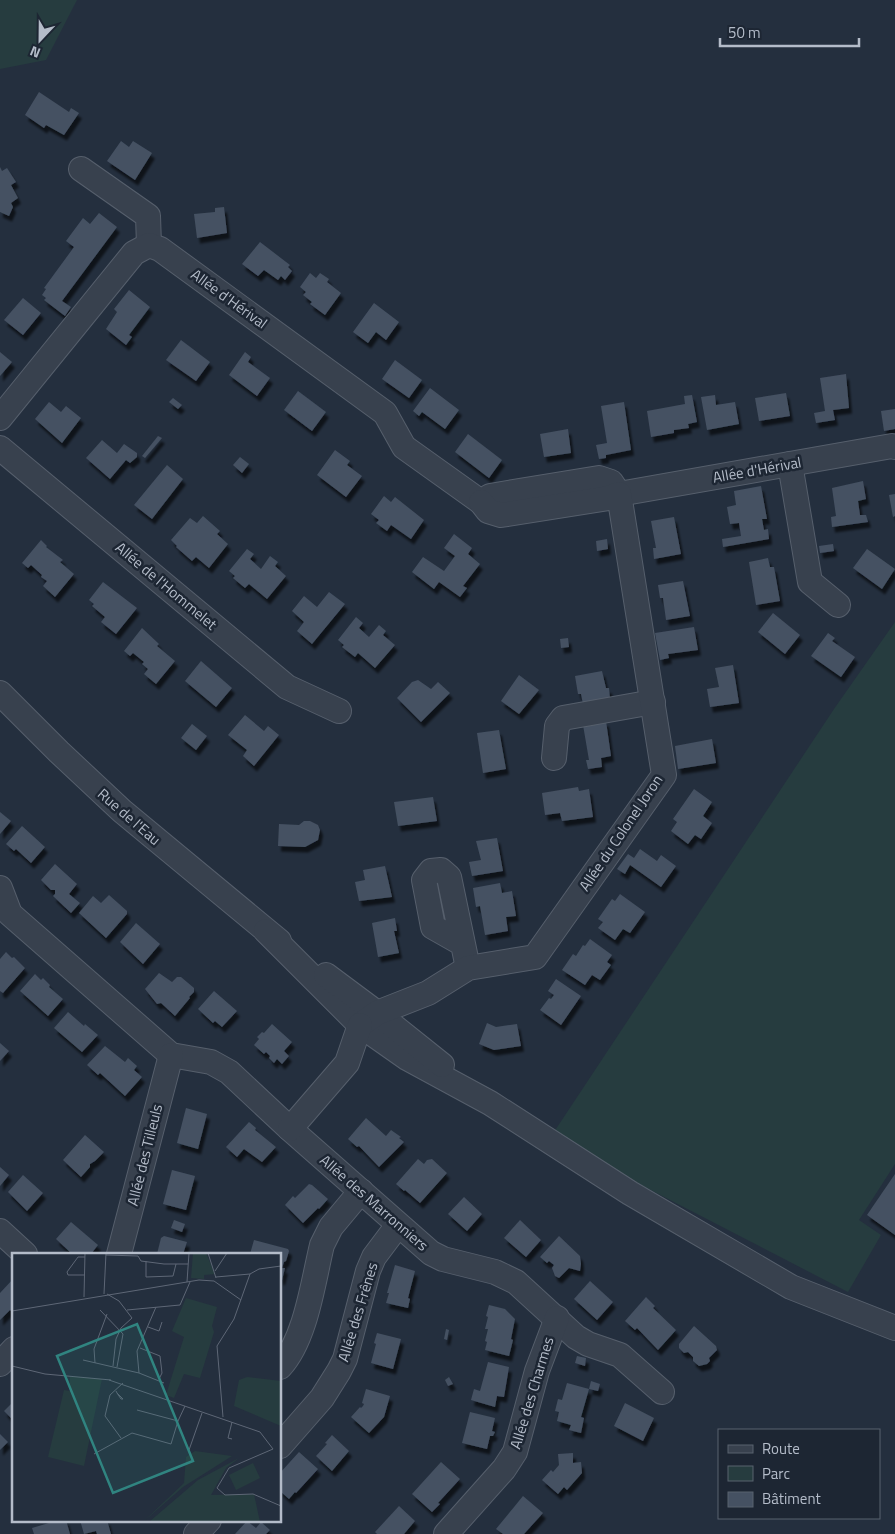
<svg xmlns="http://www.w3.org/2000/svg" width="895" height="1534" viewBox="0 0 895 1534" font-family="'Titillium Web',sans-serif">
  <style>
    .green { fill: #263c3f }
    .building { fill: #455162; filter: url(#shadow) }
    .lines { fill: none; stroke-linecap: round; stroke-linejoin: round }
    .minor-casing { stroke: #565f6c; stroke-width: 26 }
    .minor { stroke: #38414e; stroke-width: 24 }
    .labels { text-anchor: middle; stroke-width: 5; stroke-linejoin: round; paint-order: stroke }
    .street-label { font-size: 15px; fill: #b4bcc9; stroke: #1d2633 }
    .inset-road { fill: none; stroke: #5e6776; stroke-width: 1 }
    .view { fill: #308480; fill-opacity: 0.15; stroke: #308480; stroke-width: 2.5 }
    .inset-edge { fill: none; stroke: #b4bcc9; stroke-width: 2.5 }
  </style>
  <defs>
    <filter id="shadow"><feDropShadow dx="3" dy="5.5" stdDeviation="1" flood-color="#0009"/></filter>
  </defs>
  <rect width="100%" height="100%" fill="#242f3e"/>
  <g class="green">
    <path d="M0 0H77L46 60 0 69Z"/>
    <path d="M895 622V1164L859 1220 881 1235 848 1292 550 1138 834 709Z"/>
  </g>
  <g class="building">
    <path d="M39 92 69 112 71 108 79 113 64 135 46 125 44 128 25 115Z"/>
    <path d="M121 141 129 147 133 141 152 153 135 180 107 161Z"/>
    <path d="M0 167 2 171 7 168 16 182 11 185 18 198 11 203 13 207 9 216 0 212Z"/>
    <path d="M224 207 227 233 197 238 194 214 215 212V208Z"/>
    <path d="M99 213 117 227 62 301 71 307 65 316 44 300 46 298 42 295 46 289 44 288 74 247 66 241 83 218 90 224Z"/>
    <path d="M260 242 290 265 288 267 292 271 285 280 281 276 278 280 264 270 258 276 242 264Z"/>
    <path d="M310 273 316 278 320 273 329 279 327 282 341 293 325 315 310 304 312 302 303 295 306 292 300 287Z"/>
    <path d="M129 290 150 307 129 335 132 337 126 345 106 329 117 312 114 309Z"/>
    <path d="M23 298 41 313 23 335 4 320Z"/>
    <path d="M374 303 399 322 386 340 376 332 368 343 353 332Z"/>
    <path d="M181 340 210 362 196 381 166 360Z"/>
    <path d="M0 352 12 362 0 376Z"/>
    <path d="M245 352 251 357 248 362 270 378 257 396 229 375Z"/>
    <path d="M395 360 422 380 409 398 382 379Z"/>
    <path d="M846 374 849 408 833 410 835 420 816 423 814 413 825 411 820 378Z"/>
    <path d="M430 388 459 410 445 429 422 412 419 416 413 411Z"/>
    <path d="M298 391 326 412 312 431 284 410Z"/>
    <path d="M786 393 790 416 759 421 755 398Z"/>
    <path d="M692 395 697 422 688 424 689 428 674 430V433L651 437 647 411 685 404 684 396Z"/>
    <path d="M715 395 716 405 735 402 739 424 707 430 701 397Z"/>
    <path d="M173 398 182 405 178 409 169 402Z"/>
    <path d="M49 402 61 412 66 406 81 418 62 443 35 419Z"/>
    <path d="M624 402 631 450 606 455V458L599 459 596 445 607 443 601 406Z"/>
    <path d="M895 409V429L884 431 881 411Z"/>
    <path d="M568 429 571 453 544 457 540 434Z"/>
    <path d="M468 434 502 460 489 478 455 452Z"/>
    <path d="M158 436 162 438 145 458 142 456Z"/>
    <path d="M102 440 117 453 124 444 137 453V457L130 463 126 460 110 479 86 458Z"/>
    <path d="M335 450 350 461 347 465 362 476 346 497 317 475Z"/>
    <path d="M240 457 249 464 242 473 233 465Z"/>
    <path d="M167 465 183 479 152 519 134 505Z"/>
    <path d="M863 481 866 499 858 501 860 515H866L868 522 832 527 831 517 836 516 832 488Z"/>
    <path d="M761 486 767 519H762L764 530 768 529 769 539 723 547 722 539 741 536 739 523 730 524 727 507 736 505 734 491Z"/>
    <path d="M895 494V516L893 517 889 495Z"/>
    <path d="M384 496 391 502 395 497 424 520 411 539 391 525 387 531 376 523 379 520 371 514Z"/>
    <path d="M203 516 220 531 217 534 228 544 209 568 196 557 192 561 176 547 177 546 171 540 190 518 197 523Z"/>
    <path d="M674 517 681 554 654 559 653 548H656L651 521Z"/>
    <path d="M454 534 472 548 468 554 480 564 463 586 467 588 460 597 439 582 434 589 412 572 423 557 444 571 455 556 444 548Z"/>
    <path d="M607 539 608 549 597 551 596 541Z"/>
    <path d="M41 540 47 546 46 547 63 560 60 562 74 574 55 597 43 586 47 581 41 577 42 575 31 565 28 568 22 563Z"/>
    <path d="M833 544 834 551 820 553 819 546Z"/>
    <path d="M247 549 254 554 250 559 261 569 270 556 278 562 275 566 286 576 267 599 249 584 245 588 233 578 235 576 229 571Z"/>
    <path d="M867 549 895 569 882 589 853 568Z"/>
    <path d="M768 558 770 567H774L780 601 756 605 749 562Z"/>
    <path d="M683 581 690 616 666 620 663 598H660L658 585Z"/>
    <path d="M103 582 137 608 116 634 101 622 105 617 92 606 94 604 89 600Z"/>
    <path d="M329 592 345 604 312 644 297 631 304 622 292 611 304 596 317 607Z"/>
    <path d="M773 613 800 635 785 654 758 632Z"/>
    <path d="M356 617 363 623 359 628 369 637 379 625 386 631 383 635 395 645 375 668 358 653 355 657 342 647 344 645 338 640Z"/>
    <path d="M694 627 698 650 668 654 669 658 660 660 655 633Z"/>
    <path d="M142 628 159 644 157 646 175 661 156 684 144 674 148 669 142 664 144 662 133 653 130 656 124 651Z"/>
    <path d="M828 633 835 638 832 641 855 657 841 677 811 656Z"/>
    <path d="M568 638 569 647 561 648 560 639Z"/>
    <path d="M201 661 232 688 216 707 185 681Z"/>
    <path d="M733 665 739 703 710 707 707 689 719 687 715 668Z"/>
    <path d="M602 671 606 688H609L610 699 583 704 581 694H578L575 676Z"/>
    <path d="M519 675 539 690 519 714 501 701Z"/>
    <path d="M418 680 431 689 438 682 450 693 421 722 397 698 412 682Z"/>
    <path d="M245 715 264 731 268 726 279 735 254 766 243 756 247 750 228 735Z"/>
    <path d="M606 721 611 756 601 758 602 767 588 769 586 760H589L583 725Z"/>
    <path d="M192 724 207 736 196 750 181 738Z"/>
    <path d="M499 730 506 769 483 773 477 733Z"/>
    <path d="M712 739 716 763 678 769 675 746Z"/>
    <path d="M578 787 579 791 589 789 593 817 562 821 560 813 545 815 542 793Z"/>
    <path d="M694 789 712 802 703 816 712 823 701 839 695 835 688 844 671 831 677 822 673 819Z"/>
    <path d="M433 797 437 821 398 826 394 802Z"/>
    <path d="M0 812 11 821 0 834Z"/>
    <path d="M304 821H310L318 825 320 830 318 840 305 847 278 846 279 824 299 825Z"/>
    <path d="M22 826 45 847 31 863 16 849 14 851 6 844Z"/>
    <path d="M497 838 503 871 472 876 469 862 481 860 476 841Z"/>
    <path d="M640 849 657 861 661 855 676 866 661 887 630 865 625 874 617 869 628 854 634 858Z"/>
    <path d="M55 864 77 884 69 894 80 903 71 913 53 896 55 894V890H51L41 880Z"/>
    <path d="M385 866 392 897 359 901 355 882 365 880 363 870Z"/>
    <path d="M500 883 502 893 512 891 516 916 506 917 508 931 485 935 480 906 476 907 473 888Z"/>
    <path d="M620 894 645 912 630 933 623 929 615 940 598 928 603 922 598 919 612 899 615 901Z"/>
    <path d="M109 895 127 911V914L106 938 79 913 93 896 101 903Z"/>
    <path d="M395 918 397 931H394L399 953 378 957 372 923Z"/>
    <path d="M136 923 160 944 143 964 120 942Z"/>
    <path d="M590 939 612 955 607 962 611 965 600 980 592 975 585 985 562 970 573 954 576 956 583 945 585 946Z"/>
    <path d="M6 952 12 958 14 957 25 968 3 993 0 991V959Z"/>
    <path d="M159 973 172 982 177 977H181L194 988V992L189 997 190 998 175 1016 161 1003 157 1004 145 989Z"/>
    <path d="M35 974 41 980 43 978 50 985 49 987 63 999 48 1016 20 991Z"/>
    <path d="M556 979 581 996 561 1025 540 1010 549 998 551 999 554 995 548 991Z"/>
    <path d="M214 991 237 1011 222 1027 215 1021 213 1023 198 1009Z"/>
    <path d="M68 1012 84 1026 85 1024 98 1035 82 1052 54 1028Z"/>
    <path d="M487 1023 496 1027 517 1024 521 1046 494 1050 479 1044Z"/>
    <path d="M272 1024 292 1042 284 1051 289 1056 282 1064 277 1059 274 1063 269 1058 270 1056 266 1052 264 1054 254 1045 259 1039 257 1037 262 1032 264 1033Z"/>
    <path d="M0 1043 9 1051 0 1061Z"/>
    <path d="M105 1046 125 1062 128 1058 137 1066 134 1070 142 1077 125 1096 100 1073 98 1075 87 1065Z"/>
    <path d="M186 1108 207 1114 198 1149 177 1143Z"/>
    <path d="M366 1118 386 1136 391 1130 401 1137 399 1138 404 1142 379 1167 359 1146 357 1147 348 1139Z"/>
    <path d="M249 1122 256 1128 255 1130 276 1147 262 1162 244 1149 237 1157 226 1147Z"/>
    <path d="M85 1135 104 1152 95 1161 90 1164V1167L81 1177 63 1160Z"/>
    <path d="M418 1159 424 1164 427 1160 432 1159 447 1173 420 1203 405 1190 404 1191 396 1184Z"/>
    <path d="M0 1167 9 1175 0 1186Z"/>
    <path d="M172 1170 195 1176 186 1210 163 1204Z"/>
    <path d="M895 1174V1235L867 1215Z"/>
    <path d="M23 1175 43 1193 27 1211 8 1192Z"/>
    <path d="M309 1184 312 1185 328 1199 319 1209 318 1208 303 1223 285 1205 293 1196 295 1198Z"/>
    <path d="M464 1197 482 1214 467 1231 448 1214Z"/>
    <path d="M174 1220 185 1224 182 1232 171 1228Z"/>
    <path d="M520 1220 541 1240 526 1257 504 1238Z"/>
    <path d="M71 1222 98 1245 91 1254H72L56 1239Z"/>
    <path d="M164 1236 187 1242 183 1254H157L161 1238Z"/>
    <path d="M559 1236 580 1256 581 1264 580 1271 569 1268 559 1278 555 1276 552 1268 554 1265 549 1261 547 1263 540 1257Z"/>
    <path d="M254 1240 288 1249 289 1251 286 1261 284 1262 282 1268H285L282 1280 280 1279V1254H250Z"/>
    <path d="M395 1265 415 1271 408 1298 410 1299 408 1308 386 1303 389 1293H387Z"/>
    <path d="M14 1278V1313L10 1310 0 1320V1293Z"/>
    <path d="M590 1281 613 1302 597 1320 574 1299Z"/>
    <path d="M646 1297 655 1306 653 1308 676 1330 658 1350 637 1328 635 1330 625 1321Z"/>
    <path d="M489 1305 505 1309 515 1319 511 1339 513 1340 509 1356 485 1350 487 1342 485 1341 488 1329H485L488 1317 486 1316Z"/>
    <path d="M694 1326 716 1346 717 1350 709 1358 710 1361 707 1364 699 1366 693 1361V1357L688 1352 684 1353 679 1348V1344Z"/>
    <path d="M446 1329 449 1330 447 1340 444 1339Z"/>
    <path d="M377 1333 401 1339 393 1369 371 1363 376 1344 374 1343Z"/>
    <path d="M577 1356 586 1358 585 1366 575 1363Z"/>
    <path d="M488 1362 509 1367 504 1397 497 1396 495 1407 471 1400 474 1389 480 1391Z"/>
    <path d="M449 1377 453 1384 448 1386 445 1380Z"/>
    <path d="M591 1381 600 1384 598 1391 589 1389Z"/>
    <path d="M567 1383 589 1389 581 1417 584 1418 581 1433 569 1430 571 1425 557 1421 559 1412 555 1411 558 1399 562 1400Z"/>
    <path d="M366 1389 390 1396 384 1417 369 1433 351 1417 360 1407 361 1408 363 1406 364 1404 362 1403Z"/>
    <path d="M14 1399V1421L4 1411 13 1402 11 1401Z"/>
    <path d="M625 1403 654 1418 643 1441 614 1426Z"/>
    <path d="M470 1412 495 1418 492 1431 495 1432 493 1436H490L487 1449 462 1443Z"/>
    <path d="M0 1434 8 1442 0 1450Z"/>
    <path d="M332 1435 349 1451 332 1471 316 1456 327 1444 325 1443Z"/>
    <path d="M299 1452 318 1469 296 1493 295 1492 289 1499 280 1491V1473Z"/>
    <path d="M573 1453V1463L581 1462 582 1473 567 1490 564 1487 558 1494 542 1480 551 1470 553 1472 559 1465 558 1454Z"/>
    <path d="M441 1462 460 1479 438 1503 440 1504 432 1512 412 1494Z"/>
    <path d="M523 1496 543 1513 524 1534H503L496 1529Z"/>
    <path d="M399 1506 415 1521 404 1534H377L375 1532Z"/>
    <path d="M59 1520H66L70 1534H34L32 1528Z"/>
    <path d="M80 1520H107L111 1534H97L96 1531 84 1534Z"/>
    <path d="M247 1521 256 1528 261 1522 270 1530 266 1534H235Z"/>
  </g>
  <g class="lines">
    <g class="minor-casing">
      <g id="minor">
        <path d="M81 169 148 216 149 245"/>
        <path d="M0 418 134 253 149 245 160 249 385 413 404 447 481 502 490 496 599 478 611 482 619 494 892 446 895 447"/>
        <path d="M0 448 287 687 339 711"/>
        <path d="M790 464 810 582 838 605"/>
        <path d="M0 693 59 752 122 811 279 941"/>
        <path d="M554 758 557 726 563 718 653 702"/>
        <path d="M0 888 10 914 171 1055 211 1062 229 1072 290 1129 431 1253 443 1259 495 1272 516 1282 576 1337 588 1344 620 1355 662 1392"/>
        <path d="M266 931 360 1025 407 1058 490 1103 630 1193 791 1287 895 1328"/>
        <path d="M463 944 433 927 424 880 431 871 441 870 449 877 468 968"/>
        <path d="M326 975 377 1013 442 1065"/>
        <path d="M360 1025 377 1013 428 993 468 968 535 957 664 775 619 494 609 498 501 515 488 511 481 502"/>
        <path d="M290 1129 347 1063 360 1025"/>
        <path d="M0 1231 25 1254"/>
        <path d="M119 1254 171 1055"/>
        <path d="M0 1364 14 1349"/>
        <path d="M280 1367C306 1339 313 1282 322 1245L331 1227 361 1191"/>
        <path d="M280 1446 322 1398 339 1371 345 1359 368 1271 374 1257 398 1225"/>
        <path d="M196 1534 209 1520"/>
        <path d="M446 1534 504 1469 515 1452 537 1371 557 1318"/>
      </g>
    </g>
    <use href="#minor" class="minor"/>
  </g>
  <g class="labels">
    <g class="street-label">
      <text transform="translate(229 299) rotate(36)" y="5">Allée d'Hérival</text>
      <text transform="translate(757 470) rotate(-10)" y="5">Allée d'Hérival</text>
      <text transform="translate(166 586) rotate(40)" y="5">Allée de l'Hommelet</text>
      <text transform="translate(129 817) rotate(41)" y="5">Rue de l'Eau</text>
      <text transform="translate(621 833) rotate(-56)" y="5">Allée du Colonel Joron</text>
      <text transform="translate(145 1155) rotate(-76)" y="5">Allée des Tilleuls</text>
      <text transform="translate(374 1203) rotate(41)" y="5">Allée des Marronniers</text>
      <text transform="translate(358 1312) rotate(-73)" y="5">Allée des Frênes</text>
      <text transform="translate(532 1393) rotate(-73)" y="5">Allée des Charmes</text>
    </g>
  </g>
  <g transform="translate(12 1253)">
    <rect width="269" height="269" fill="#242f3e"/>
    <path d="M181 0H194L203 21 192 22V26L179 25ZM174 45 205 54 200 73 202 79 188 125 172 121 162 145 154 142 172 84 160 78ZM58 123 90 126 72 213 36 204 52 137 58 138ZM235 124 269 128V173L222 153 227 127ZM183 198 220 203 171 234 131 269 172 230 174 204ZM227 205 214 215 199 242 242 241 248 269H137L186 227ZM241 210 248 225 224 237 217 222Z" fill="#263c3f"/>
    <path class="inset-road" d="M196 0 204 25M94 2 126 3 129 8 152 11H176M134 8V24L161 23 164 11M203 18 215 0M73 22H56L55 19 66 4H73M204 24 238 21 247 16 269 13M175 29 177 0M92 41 94 0M95 41 107 48 120 65 109 75 104 86 101 113M72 44 73 0M88 57 111 81 105 114M115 57 168 52 178 29M0 58 187 27 202 28 229 47M136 74 147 78 150 69M128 95 148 103 150 120 147 126M71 107 127 120 152 130M83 110 82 96 95 61M0 113 33 121 99 127M127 120 125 98 144 54M97 127 248 179 261 196M104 138 105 140 109 146H111L105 140M125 157 166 168 173 153M211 164 205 93 222 66 238 21M109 185 93 163 98 142 111 130M220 186 216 185 220 169M261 196 217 215 205 235 213 242 241 241 269 253M177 197 190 160M82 201 120 180 159 191 166 168"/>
    <path class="view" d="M125 71 181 208 101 240 45 103Z"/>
    <rect width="269" height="269" class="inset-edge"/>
  </g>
  <rect x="718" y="1429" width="162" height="90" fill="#1d2633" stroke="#59626f"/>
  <rect x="728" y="1445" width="25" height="8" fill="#38414e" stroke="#59626f"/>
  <text x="762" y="1454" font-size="15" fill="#b4bcc9">Route</text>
  <rect x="728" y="1466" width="25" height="15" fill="#263c3f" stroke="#59626f"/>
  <text x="762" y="1479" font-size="15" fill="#b4bcc9">Parc</text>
  <rect x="728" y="1492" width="25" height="15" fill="#455162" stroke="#59626f"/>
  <text x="762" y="1504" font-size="15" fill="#b4bcc9">Bâtiment</text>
  <g transform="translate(40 40) rotate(202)" stroke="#1d2633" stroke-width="4" paint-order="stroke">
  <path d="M0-4L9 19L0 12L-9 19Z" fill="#b4bcc9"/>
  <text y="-8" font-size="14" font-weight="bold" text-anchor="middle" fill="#b4bcc9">N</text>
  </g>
  <path d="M720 38v8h139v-8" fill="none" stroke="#b4bcc9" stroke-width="2.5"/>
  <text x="728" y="38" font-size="15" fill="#b4bcc9" stroke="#1d2633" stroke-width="4" paint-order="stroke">50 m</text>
</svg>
